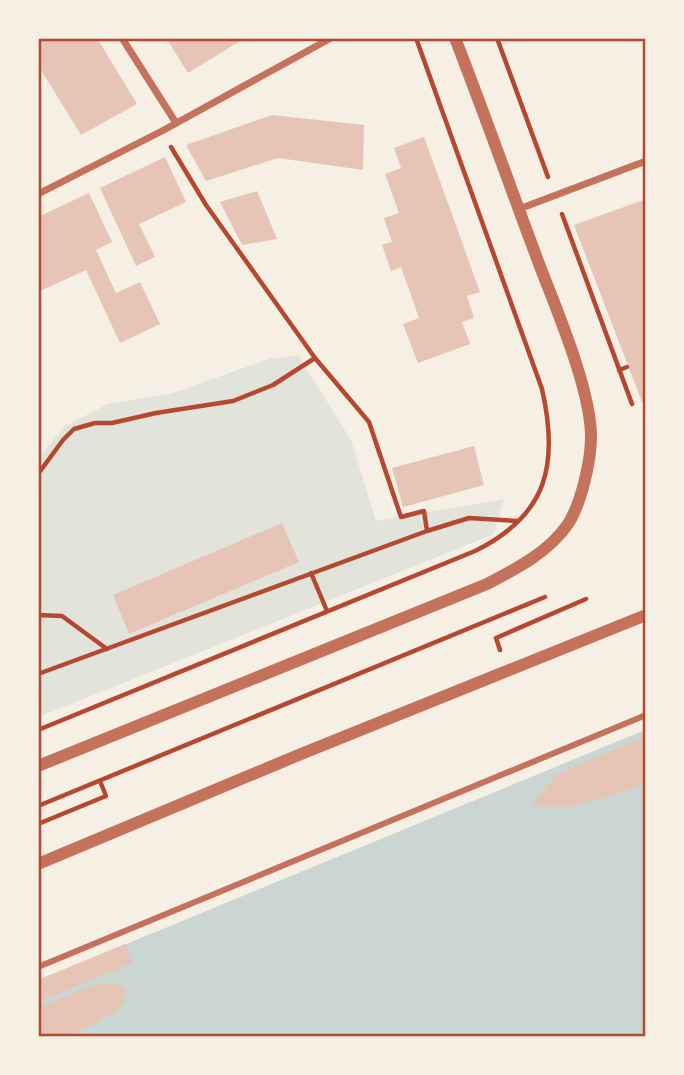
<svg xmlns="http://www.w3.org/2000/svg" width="684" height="1075" viewBox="0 0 684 1075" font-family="Literata,serif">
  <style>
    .green { fill: #e2e4dc }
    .water { fill: #c9d6d2 }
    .building { fill: #e6c5b7 }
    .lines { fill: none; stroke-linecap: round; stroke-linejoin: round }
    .path { stroke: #b5482f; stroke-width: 4.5 }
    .pedestrian { stroke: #c5725c; stroke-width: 6 }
    .minor { stroke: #c5725c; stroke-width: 7 }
    .tertiary { stroke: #c5725c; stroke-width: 12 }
    .neatline { fill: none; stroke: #b5482f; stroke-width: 2.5 }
  </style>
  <rect width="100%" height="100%" fill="#f6efe4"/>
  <path class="green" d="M298 355 351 440 376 521 504 499 494 534 39 717V457L65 426 108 404 173 393 269 359Z"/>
  <path class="water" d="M645 730V1036H39V980Z"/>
  <g class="building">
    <path d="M38 38H97L137 104 81 135 38 65Z"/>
    <path d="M166 38H245L188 73Z"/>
    <path d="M272 115 364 125 363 170 278 158 206 181 186 145Z"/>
    <path d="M424 137 480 292 467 296 474 318 462 322 470 344 418 363 403 324 419 318 401 267 391 271 382 245 392 242 384 218 399 213 385 174 401 168 394 148Z"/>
    <path d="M165 157 186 202 139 224 155 257 136 266 100 188Z"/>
    <path d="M257 191 277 239 242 245 220 202Z"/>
    <path d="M89 193 112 242 96 250 116 293 140 282 160 324 120 343 86 270 38 292V217Z"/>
    <path d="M646 199V401L642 402 574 225Z"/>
    <path d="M474 446 484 485 403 507 392 468Z"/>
    <path d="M282 523 299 562 129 634 113 595Z"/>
    <path d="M646 736V783L614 795 570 807 530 806 557 774Z"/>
    <path d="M125 944 132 963 38 1002V980Z"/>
    <path d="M102 983 115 984 125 989 124 1001 116 1011 95 1024 66 1036H38V1008L80 990Z"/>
  </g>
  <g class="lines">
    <g class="path">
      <path d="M497 38 548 177"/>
      <path d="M171 147 206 205 315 358 369 422 401 517 424 511 427 531"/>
      <path d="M562 214 632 404"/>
      <path d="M619 370 627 367"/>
      <path d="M38 474 63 440 74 429 95 423H112L156 413 233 401 273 385 315 358"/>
      <path d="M311 573 327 611"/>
      <path d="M38 615 62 616 107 649"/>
      <path d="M500 650 496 638 586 599"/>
      <path d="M38 674 427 531 469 518 518 521"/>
      <path d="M38 730 475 551C548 515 559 464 542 389L416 38"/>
      <path d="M38 806 545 597"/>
      <path d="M38 824 106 796 100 781"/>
    </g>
    <path class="pedestrian" d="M38 967 646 715"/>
    <g class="minor">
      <path d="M122 38 176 123"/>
      <path d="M38 194 162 131 331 38"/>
      <path d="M519 209 646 161"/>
    </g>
    <g class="tertiary">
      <path d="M38 766 487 584C516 569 549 552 568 524 581 504 591 461 591 437 591 391 558 313 541 269 512 192 485 115 455 38"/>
      <path d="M38 864 301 754 646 615"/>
    </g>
  </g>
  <rect width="684" height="1075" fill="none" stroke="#f6efe4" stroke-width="80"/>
  <rect x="40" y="40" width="604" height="995" class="neatline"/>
</svg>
